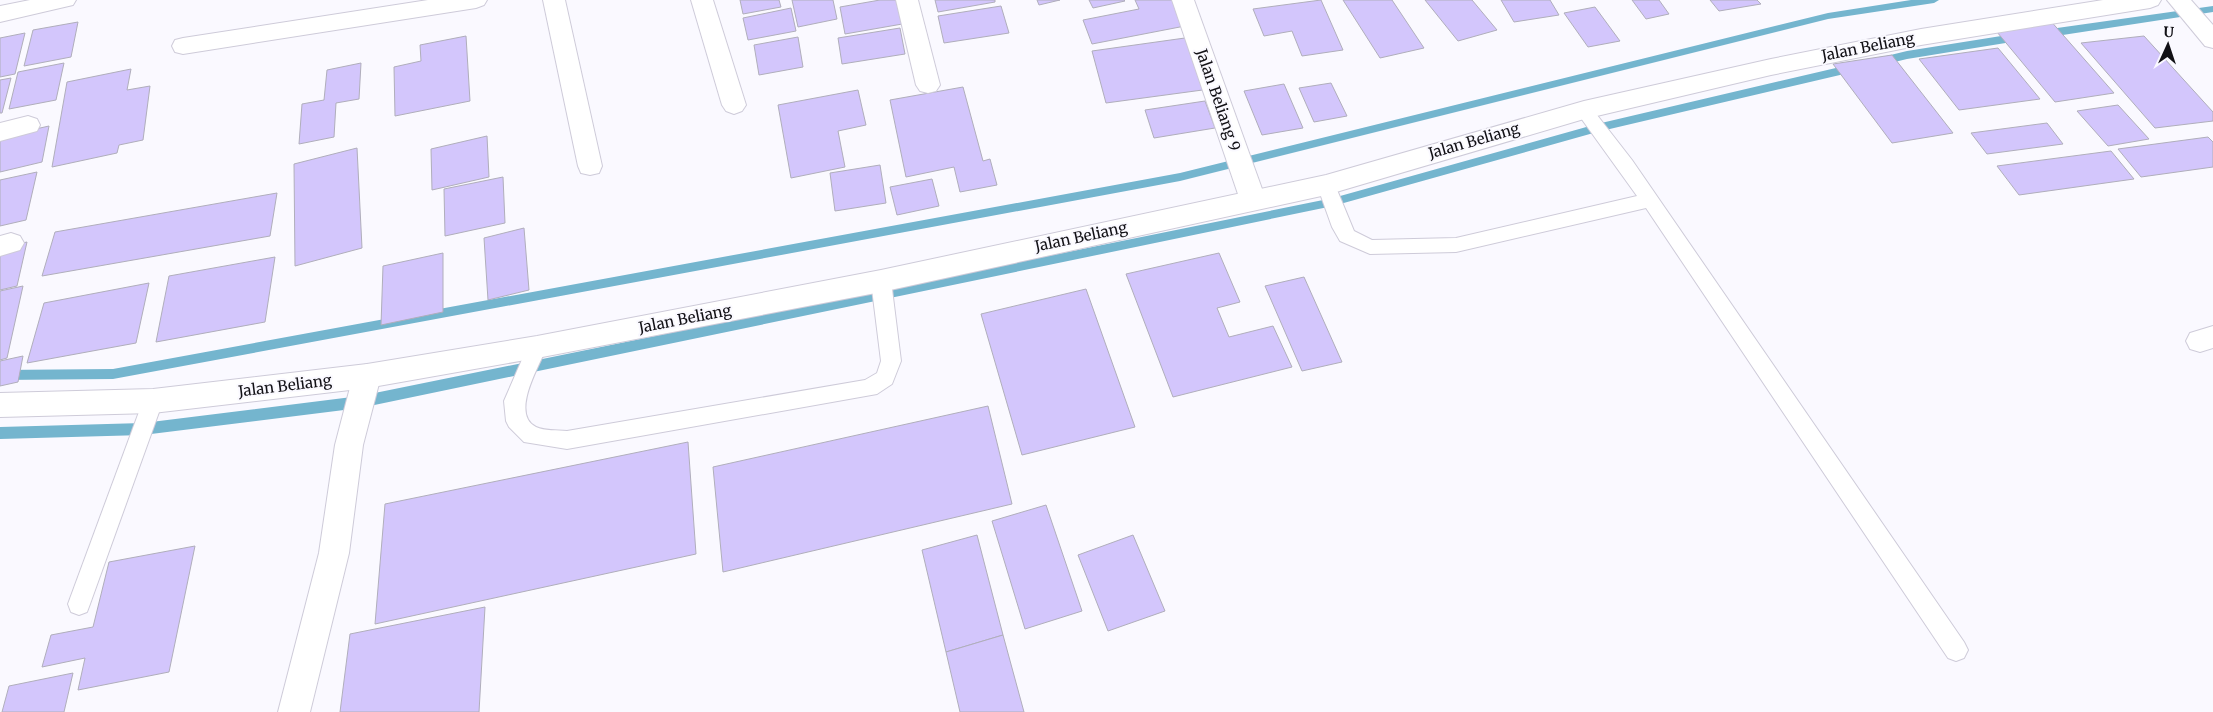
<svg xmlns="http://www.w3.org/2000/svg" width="2213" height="712" viewBox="0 0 2213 712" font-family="Merriweather,serif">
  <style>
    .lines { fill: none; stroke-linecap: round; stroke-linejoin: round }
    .stream { fill: #74b5ce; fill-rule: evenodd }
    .building { fill: #d3c6fc; stroke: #b0aebb }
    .service-casing { stroke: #cecbd9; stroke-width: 2 }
    .minor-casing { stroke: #cecbd9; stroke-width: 2 }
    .tertiary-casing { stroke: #cecbd9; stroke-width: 2 }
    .service { fill: #fff; fill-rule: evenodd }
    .minor { fill: #fff; fill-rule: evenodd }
    .tertiary { fill: #fff; fill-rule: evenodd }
    .labels { text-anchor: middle; stroke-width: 4; stroke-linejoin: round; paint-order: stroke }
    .street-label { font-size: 15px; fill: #121116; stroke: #faf9ff }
  </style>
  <rect width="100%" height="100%" fill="#faf9ff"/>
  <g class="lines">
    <g class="stream">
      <path d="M1911 0H1939L1934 3 1828 19 1180 181 113 379 0 380V370L113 369 1180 173 1828 13Z"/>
      <path d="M2213 6V12L2043 38 2038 34 2043 30Z"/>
      <path d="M2020 33 2025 37 2024 40 1907 59 1878 66 1873 62 1874 59 1907 51Z"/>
      <path d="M1853 64 1858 68 1857 71 1597 132 1333 206 360 408 143 435 0 439V427L143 423 360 396 1333 198 1597 124Z"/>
    </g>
  </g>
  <g class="building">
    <path d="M740 0H779L781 7 743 14Z"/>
    <path d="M792 0H833L837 19 798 27Z"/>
    <path d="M880 0H903L908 23 845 34 840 7Z"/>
    <path d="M935 0H995V2L938 12Z"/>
    <path d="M1037 0H1060L1039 5Z"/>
    <path d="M1089 0H1124L1125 1 1093 8Z"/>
    <path d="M1135 0H1172L1185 26 1092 44 1083 20 1139 9Z"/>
    <path d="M1321 0 1343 50 1302 56 1292 31 1264 36 1253 9Z"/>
    <path d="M1343 0H1392L1424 48 1380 58Z"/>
    <path d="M1425 0H1472L1497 30 1458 41Z"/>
    <path d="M1501 0H1550L1559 15 1514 22Z"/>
    <path d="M1632 0H1659L1669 14 1646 19Z"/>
    <path d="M1710 0H1757L1761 4 1719 11Z"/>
    <path d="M1001 6 1009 33 944 43 938 16Z"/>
    <path d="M1595 7 1620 41 1588 47 1564 13Z"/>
    <path d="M791 8 796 31 748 40 743 18Z"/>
    <path d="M2049 19 2114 93 2055 102 1992 26Z"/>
    <path d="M78 22 71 57 24 66 33 30Z"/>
    <path d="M900 28 905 54 842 64 838 38Z"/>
    <path d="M25 33 15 74 0 77V38Z"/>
    <path d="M466 36 470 101 395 116 394 67 421 61 420 45Z"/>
    <path d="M2144 36 2213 112V121L2155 128 2081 43Z"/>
    <path d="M798 37 803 67 759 75 754 45Z"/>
    <path d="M1192 37 1210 89 1106 103 1092 51Z"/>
    <path d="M1998 48 2040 99 1959 110 1919 59Z"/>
    <path d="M1892 55 1953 133 1892 143 1833 64Z"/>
    <path d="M64 63 56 100 9 109 18 72Z"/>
    <path d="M361 63 359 99 336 103 334 137 299 144 302 104 324 100 327 70Z"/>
    <path d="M131 69 127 90 150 86 143 140 119 145 117 153 52 167 67 82Z"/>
    <path d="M11 78 2 113H0V80Z"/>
    <path d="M1331 83 1347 116 1314 122 1299 88Z"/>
    <path d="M1284 84 1303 128 1262 135 1244 91Z"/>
    <path d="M963 87 983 161 990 159 997 185 960 192 954 167 906 177 890 100Z"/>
    <path d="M858 90 866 125 838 131 845 167 791 178 778 105Z"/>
    <path d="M1205 101 1215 128 1154 138 1145 110Z"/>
    <path d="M2118 105 2149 139 2108 146 2077 111Z"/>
    <path d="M2047 123 2063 144 1987 154 1971 133Z"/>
    <path d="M49 126 42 162 0 172V137Z"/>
    <path d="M487 136 489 177 432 190 431 149Z"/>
    <path d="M2208 137 2213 142V167L2141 177 2118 149Z"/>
    <path d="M357 148 362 248 295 266 294 164Z"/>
    <path d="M2111 151 2134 179 2019 195 1997 166Z"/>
    <path d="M880 165 886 203 835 211 830 173Z"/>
    <path d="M37 172 26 220 0 226V180Z"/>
    <path d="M503 177 505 223 445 236 444 189Z"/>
    <path d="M932 179 939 206 897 215 890 187Z"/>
    <path d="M277 193 270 236 42 276 55 232Z"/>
    <path d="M524 228 529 290 488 300 484 238Z"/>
    <path d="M27 242 17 286 0 290V248Z"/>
    <path d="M443 253V312L381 325 383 266Z"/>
    <path d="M1219 253 1240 302 1217 308 1229 337 1273 326 1292 367 1173 397 1126 274Z"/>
    <path d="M275 257 265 322 156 342 169 276Z"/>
    <path d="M1304 277 1342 362 1302 371 1265 286Z"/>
    <path d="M149 283 136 343 27 363 44 303Z"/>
    <path d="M23 286 7 358 0 360V291Z"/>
    <path d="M1086 289 1135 427 1022 455 981 314Z"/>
    <path d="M23 356 18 382 0 386V361Z"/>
    <path d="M988 406 1012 504 723 572 713 467Z"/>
    <path d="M688 442 696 554 375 624 385 504Z"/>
    <path d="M1046 505 1082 611 1025 629 992 521Z"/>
    <path d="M977 535 1003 635 946 652 922 550Z"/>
    <path d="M1133 535 1165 611 1108 631 1078 555Z"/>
    <path d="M195 546 169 672 78 690 85 658 42 667 51 635 93 627 109 562Z"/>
    <path d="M485 607 479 712H340L350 634Z"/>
    <path d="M1003 635 1024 712H960L946 652Z"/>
    <path d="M73 673 64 712H2L9 686Z"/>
  </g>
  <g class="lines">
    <g class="service-casing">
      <g id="service">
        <path d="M1584 104 1590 106 1632 160 1964 642 1968 650 1964 658 1956 661 1948 658 1646 208 1456 252 1370 254 1340 241 1332 227 1317 185 1320 180 1326 178 1332 180 1335 185 1354 231 1372 240 1456 238 1637 196 1578 114 1575 110 1578 106Z"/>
        <path d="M881 273 888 276 891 281 901 361 892 384 877 394 567 449 524 442 509 427 506 421 504 401 530 341 537 339 544 341 547 347C539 366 510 414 536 427 544 431 558 430 567 431L865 380 877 373 881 361 871 281 874 276Z"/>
        <path d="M153 392 160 395 163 401 90 604 87 612 79 615 71 612 68 604 143 401 146 395Z"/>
      </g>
    </g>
    <g class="minor-casing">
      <g id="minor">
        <path d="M30 0H76L73 5 0 22V6Z"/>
        <path d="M428 0H487L484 5 476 8 183 54 175 52 172 46 175 40 183 38Z"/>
        <path d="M543 0H565L602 166 599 173 590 175 581 173 578 166Z"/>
        <path d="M691 0H713L746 105 742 111 734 114 726 111 722 105Z"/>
        <path d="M896 0H918L940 85 936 91 928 93 920 91 916 85Z"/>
        <path d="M1172 0H1194L1266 200 1262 207 1253 210 1244 207 1240 200Z"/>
        <path d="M2167 0H2191L2213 25V48L2205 46Z"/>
        <path d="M28 116 37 119 40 125 37 131 0 141V123Z"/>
        <path d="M11 233 20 236 24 243 20 250 0 256V236Z"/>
        <path d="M2213 326V348L2200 352 2190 349 2186 341 2190 333Z"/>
        <path d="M367 364 377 368 381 376 363 445 349 553 310 712H278L319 553 335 445 353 376 357 368Z"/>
      </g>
    </g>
    <g class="tertiary-casing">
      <path id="tertiary" d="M2103 0H2161L2158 5 2150 8 1921 45 1771 75 1584 119 1326 195 881 292 537 358 367 388 153 413 0 417V393L153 389 367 364 537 336 881 270 1326 175 1584 101 1771 59 1921 29Z"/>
    </g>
    <use href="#service" class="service"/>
    <use href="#minor" class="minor"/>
    <use href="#tertiary" class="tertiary"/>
  </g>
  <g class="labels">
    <g class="street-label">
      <text transform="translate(1868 47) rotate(-11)" y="5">Jalan Beliang</text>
      <text transform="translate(1218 100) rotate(71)" y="5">Jalan Beliang 9</text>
      <text transform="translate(1474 141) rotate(-16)" y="5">Jalan Beliang</text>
      <text transform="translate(1081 237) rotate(-12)" y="5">Jalan Beliang</text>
      <text transform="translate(685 319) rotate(-11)" y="5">Jalan Beliang</text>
      <text transform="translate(285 386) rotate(-7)" y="5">Jalan Beliang</text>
    </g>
  </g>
  <g transform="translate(2168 45) rotate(3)" stroke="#faf9ff" stroke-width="4" paint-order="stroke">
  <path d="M0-4L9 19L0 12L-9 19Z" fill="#121116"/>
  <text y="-8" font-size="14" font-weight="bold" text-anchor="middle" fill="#121116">U</text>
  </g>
</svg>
